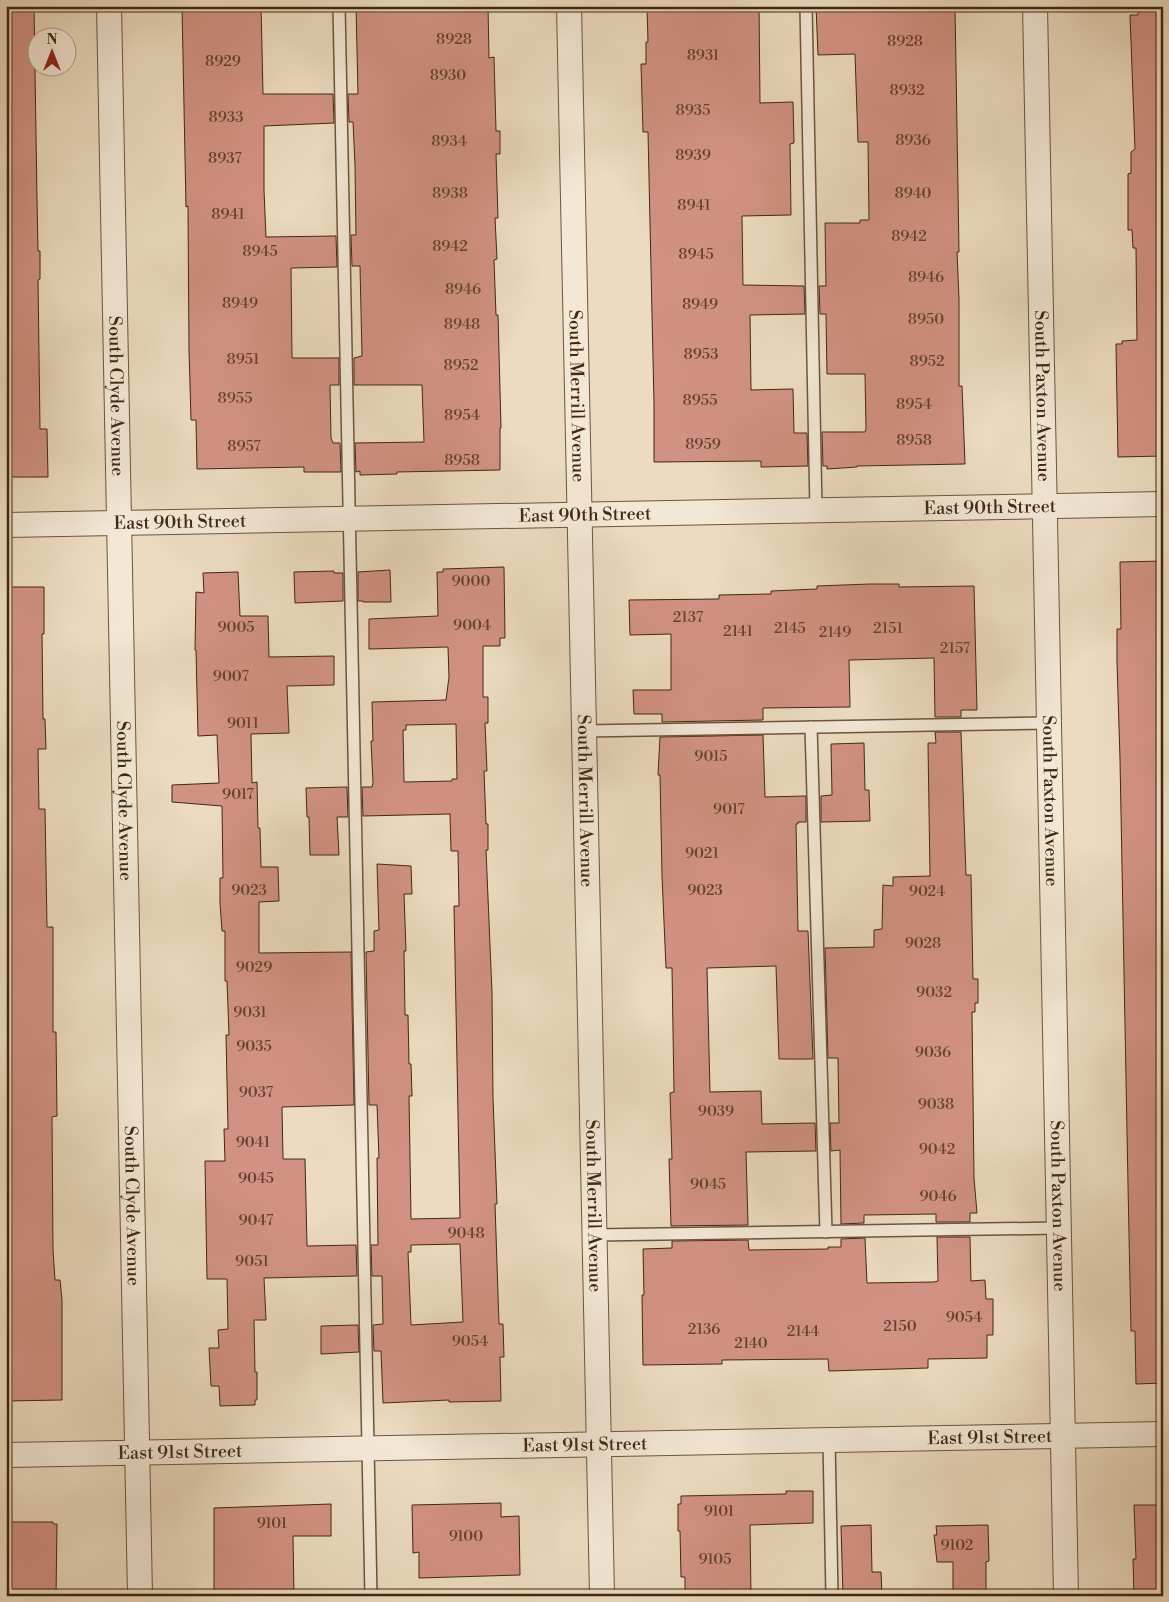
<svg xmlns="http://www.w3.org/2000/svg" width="1169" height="1602" viewBox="0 0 1169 1602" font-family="'Libre Bodoni',serif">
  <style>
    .building { fill: #d29283; stroke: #412810; fill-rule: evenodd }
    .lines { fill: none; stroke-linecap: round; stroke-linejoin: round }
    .service-casing { stroke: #6c553c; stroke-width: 14 }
    .minor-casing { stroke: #6c553c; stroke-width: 26 }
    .service { stroke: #f3e8d6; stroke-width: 11 }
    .minor { stroke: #f3e8d6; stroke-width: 24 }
    .labels { text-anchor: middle; stroke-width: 4; stroke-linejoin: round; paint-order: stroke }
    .number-label { font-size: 15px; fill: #65422d }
    .street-label { font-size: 18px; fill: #412810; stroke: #f3e8d6 }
  </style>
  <rect width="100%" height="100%" fill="#ecdbc0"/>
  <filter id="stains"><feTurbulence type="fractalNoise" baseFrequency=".004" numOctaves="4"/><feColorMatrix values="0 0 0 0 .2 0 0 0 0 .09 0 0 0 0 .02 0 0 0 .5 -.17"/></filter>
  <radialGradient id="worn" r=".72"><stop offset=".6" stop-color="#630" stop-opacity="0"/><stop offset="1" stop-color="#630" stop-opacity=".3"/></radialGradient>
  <g class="building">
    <path d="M6 6H34L37 199 38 251H40V279L38 280 40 429H47L48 477H6Z"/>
    <path d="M182 6H261L263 94H333L334 123 264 126V190L266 237 336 236 337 267 291 268 292 358H339V385H330L331 438 333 443H340L341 472H304V467L197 469 196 420H191L189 350 188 206 186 207Z"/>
    <path d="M356 6H488L489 58 494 57 496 131H500V154H496L498 218H495L497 259 494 260 496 315H498L501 428H500V470L397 472V474L360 475V471L356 472 355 443 424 442 422 385H354V358L362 356 360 266H352L351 235H356L355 165 353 122H349L348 94H358Z"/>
    <path d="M647 6H759L760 103 793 102 794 143 790 144 791 215 742 216 743 285 804 286 805 314 750 315 751 390 793 389 794 433H807L808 466 761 467V461L654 462V404L648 132H643L641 64H646V42H648Z"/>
    <path d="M816 6H955L959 252H957L959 299V386H962L965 464 857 466V467L827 469V466H823L822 432H865L866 429 865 374H827L826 314H820L819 286H826L825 223H860V220H869L868 142H858L855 54 818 55Z"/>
    <path d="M1138 6H1163V456L1118 457 1116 344H1122V341L1137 340 1136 248H1133L1132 230H1128V174L1131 173V152L1135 149 1130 15H1138Z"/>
    <path d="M1163 561V1383L1136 1384 1135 1331H1131L1128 1185 1120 759 1117 662V629H1121L1120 562Z"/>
    <path d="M504 567 505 638H500V646H483V697H488V723H485L487 771H484L486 824H488V850H486L492 993 493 1098 497 1204H495L499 1324H503L504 1357H500L501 1401 449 1402V1400L383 1403 381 1351H374L373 1325 383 1324 382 1276H372L371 1245H378L377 1158H379L377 1105H369L366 952 374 951V931L379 930 377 864 411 866 412 894H404L406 951H404L405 1015H408L409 1064H411L412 1096H409L411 1219 460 1218 454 906H459L458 851H451L450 814 363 816 362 787H372L373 783 371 741H373L372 702 446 700 449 677 448 647 369 649V619L438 616 437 572H443V569ZM456 724 457 779H452V781L404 782 403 730H406V725ZM460 1244 463 1322 411 1325 408 1252H411V1245Z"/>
    <path d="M390 570 391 602H363V601H358V572Z"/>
    <path d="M334 571V573H343V601L295 603 294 572Z"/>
    <path d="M238 572 240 616H268L269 657 334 656V685L287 686 289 733 251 734 252 783 257 782 258 828H260L261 867H278L279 901 259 902V953L351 952 354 1105 282 1107 283 1159H305L307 1246 356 1245 357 1276 264 1278 266 1320H254L255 1372H257V1400H255V1405L220 1406 219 1386H211L209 1348H219L218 1330 228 1329 227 1279H207L205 1161H225L224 1129H228L226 1035H229L227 981H225V931H222L220 903V878H223L222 806 172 802V785L219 783 217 735 198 736 196 650H195L196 592 204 593 203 573Z"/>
    <path d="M870 584H899V587L974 586 977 710H961V717H935L934 658 849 660 850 707 763 708V720L662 722V714H634L633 690H671V634L630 635 629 600 719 599V595L771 594V591L817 589V586Z"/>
    <path d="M6 587H44V634H42L43 719H45L46 749H38L39 809H45L47 927H53V1032H56L57 1116 52 1117 53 1250 55 1280H60L62 1300V1400L6 1401Z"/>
    <path d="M935 732H961L966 875H971L973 979H978V1003H975V1012H972L974 1178 977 1213H970V1222H936V1214L864 1215V1223L841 1224 840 1150 831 1151 830 1123H839L838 1058H828L825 948 874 947V930L882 929 883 885 893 886V877L930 876 928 743H936Z"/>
    <path d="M763 735 765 797 806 796V822H798V824H796L798 931H808L813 1059H779L776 966 707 968 710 1092 761 1091 762 1124 815 1123 816 1151 746 1152 748 1225 671 1226 669 1159H672L670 1093 674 1092 672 968H666L662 876 660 775H658L660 737Z"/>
    <path d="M864 743 865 790H869L870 821 821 822V796L832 795 831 744Z"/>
    <path d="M347 787 348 817H337L339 855H310L309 817H307L306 788Z"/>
    <path d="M937 1237H970L971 1281 985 1280 986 1299H993V1335H987V1358L928 1359V1368L829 1371 828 1359 722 1360V1364L643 1365 642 1295H644L643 1249 672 1248V1241L748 1240 749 1250 828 1249V1247H841V1239L865 1238 867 1283 934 1282 938 1281Z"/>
    <path d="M358 1325 359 1352 321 1354V1326Z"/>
    <path d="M786 1491H813V1523L750 1525 751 1596H685V1577H681L680 1531H678V1504H681V1496L786 1494Z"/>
    <path d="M501 1503V1517L519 1516 520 1575 419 1578V1552L413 1553 412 1505Z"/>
    <path d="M331 1504V1536H293L294 1596H214V1508Z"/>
    <path d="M1134 1505H1163V1595H1134L1133 1559H1136Z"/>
    <path d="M6 1522H53V1524H57L56 1596H6Z"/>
    <path d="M871 1525 872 1572H881L882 1596H843L841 1526Z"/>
    <path d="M988 1525 989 1561 986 1562V1596H953V1562H937L934 1535H937L936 1526Z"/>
  </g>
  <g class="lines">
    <g class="service-casing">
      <g id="service">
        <path d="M339 6 371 1596"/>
        <path d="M806 6 816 510"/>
        <path d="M811 727 826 1232"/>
        <path d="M584 731 1049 723"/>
        <path d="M594 1235 1059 1228"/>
        <path d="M829 1440 832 1596"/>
      </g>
    </g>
    <g class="minor-casing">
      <g id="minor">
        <path id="s1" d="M109 6 140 1596"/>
        <path id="s2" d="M569 6 602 1596"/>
        <path id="s3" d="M1035 6 1066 1596"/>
        <path id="s4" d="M6 525 1163 504"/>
        <path id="s5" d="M6 1455 1163 1434"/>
      </g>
    </g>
    <use href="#service" class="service"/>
    <use href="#minor" class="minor"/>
  </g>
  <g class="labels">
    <g class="number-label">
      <text x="454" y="44">8928</text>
      <text x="905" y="46">8928</text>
      <text x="703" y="60">8931</text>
      <text x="223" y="66">8929</text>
      <text x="448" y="80">8930</text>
      <text x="907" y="95">8932</text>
      <text x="693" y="115">8935</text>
      <text x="226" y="122">8933</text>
      <text x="913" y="145">8936</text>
      <text x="449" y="146">8934</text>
      <text x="693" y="160">8939</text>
      <text x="225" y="163">8937</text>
      <text x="450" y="198">8938</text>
      <text x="913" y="198">8940</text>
      <text x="694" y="210">8941</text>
      <text x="228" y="219">8941</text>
      <text x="909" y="241">8942</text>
      <text x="450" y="251">8942</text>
      <text x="260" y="256">8945</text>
      <text x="696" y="259">8945</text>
      <text x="926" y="282">8946</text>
      <text x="463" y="294">8946</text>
      <text x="240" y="308">8949</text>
      <text x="700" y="309">8949</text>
      <text x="926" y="324">8950</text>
      <text x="462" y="329">8948</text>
      <text x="701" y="359">8953</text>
      <text x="243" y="364">8951</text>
      <text x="927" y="366">8952</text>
      <text x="461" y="370">8952</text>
      <text x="235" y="403">8955</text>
      <text x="700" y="405">8955</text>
      <text x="914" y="409">8954</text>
      <text x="462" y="420">8954</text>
      <text x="914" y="445">8958</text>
      <text x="703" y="449">8959</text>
      <text x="244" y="451">8957</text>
      <text x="462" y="465">8958</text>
      <text x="471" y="586">9000</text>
      <text x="688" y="622">2137</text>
      <text x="472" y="630">9004</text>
      <text x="236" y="632">9005</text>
      <text x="790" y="633">2145</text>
      <text x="888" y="633">2151</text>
      <text x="738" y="636">2141</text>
      <text x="835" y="637">2149</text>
      <text x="955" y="653">2157</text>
      <text x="231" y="681">9007</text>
      <text x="243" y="728">9011</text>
      <text x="711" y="761">9015</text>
      <text x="238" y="799">9017</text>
      <text x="729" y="814">9017</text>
      <text x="702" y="858">9021</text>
      <text x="249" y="895">9023</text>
      <text x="705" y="895">9023</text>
      <text x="927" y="896">9024</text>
      <text x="923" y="948">9028</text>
      <text x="254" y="972">9029</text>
      <text x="934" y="997">9032</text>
      <text x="250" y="1017">9031</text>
      <text x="254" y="1051">9035</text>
      <text x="933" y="1057">9036</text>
      <text x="256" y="1097">9037</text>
      <text x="936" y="1109">9038</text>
      <text x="716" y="1116">9039</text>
      <text x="253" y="1147">9041</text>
      <text x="937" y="1154">9042</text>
      <text x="256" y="1183">9045</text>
      <text x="708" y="1189">9045</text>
      <text x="938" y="1201">9046</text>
      <text x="256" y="1225">9047</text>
      <text x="466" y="1238">9048</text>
      <text x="252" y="1266">9051</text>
      <text x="964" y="1322">9054</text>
      <text x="900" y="1331">2150</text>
      <text x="704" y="1334">2136</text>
      <text x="803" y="1336">2144</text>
      <text x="470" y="1346">9054</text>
      <text x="751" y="1348">2140</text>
      <text x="719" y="1516">9101</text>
      <text x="272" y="1528">9101</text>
      <text x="466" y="1541">9100</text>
      <text x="957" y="1550">9102</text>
      <text x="715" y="1564">9105</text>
    </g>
    <g class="street-label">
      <text dy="6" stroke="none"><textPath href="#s1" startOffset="390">South Clyde Avenue</textPath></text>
      <text dy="6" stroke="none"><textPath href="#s2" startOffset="390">South Merrill Avenue</textPath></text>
      <text dy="6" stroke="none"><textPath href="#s3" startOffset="390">South Paxton Avenue</textPath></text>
      <text dy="6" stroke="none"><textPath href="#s4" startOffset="984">East 90th Street</textPath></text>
      <text dy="6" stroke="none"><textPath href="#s4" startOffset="579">East 90th Street</textPath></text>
      <text dy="6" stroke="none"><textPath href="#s4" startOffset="174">East 90th Street</textPath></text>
      <text dy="6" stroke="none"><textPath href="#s1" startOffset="795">South Clyde Avenue</textPath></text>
      <text dy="6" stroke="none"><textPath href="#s2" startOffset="795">South Merrill Avenue</textPath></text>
      <text dy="6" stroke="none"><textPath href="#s3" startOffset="795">South Paxton Avenue</textPath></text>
      <text dy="6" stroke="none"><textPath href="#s1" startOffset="1200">South Clyde Avenue</textPath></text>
      <text dy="6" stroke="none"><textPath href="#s2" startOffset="1200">South Merrill Avenue</textPath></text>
      <text dy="6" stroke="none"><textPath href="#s3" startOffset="1200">South Paxton Avenue</textPath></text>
      <text dy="6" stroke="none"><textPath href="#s5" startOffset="984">East 91st Street</textPath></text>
      <text dy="6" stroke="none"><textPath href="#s5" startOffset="579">East 91st Street</textPath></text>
      <text dy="6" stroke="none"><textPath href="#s5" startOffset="174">East 91st Street</textPath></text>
    </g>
  </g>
  <rect width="1169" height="1602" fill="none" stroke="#ecdbc0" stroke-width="25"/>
  <rect x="8" y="8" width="1154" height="1587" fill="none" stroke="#412810" stroke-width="2.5"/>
  <rect x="12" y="12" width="1144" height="1577" fill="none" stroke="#412810"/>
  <g transform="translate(52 52)"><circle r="24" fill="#f3e8d6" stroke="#ac9b87"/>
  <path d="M0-4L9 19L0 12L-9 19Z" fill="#8f2418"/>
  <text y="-8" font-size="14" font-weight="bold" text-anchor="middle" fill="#412810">N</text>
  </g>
  <rect width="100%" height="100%" filter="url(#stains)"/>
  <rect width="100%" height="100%" fill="url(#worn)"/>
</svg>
